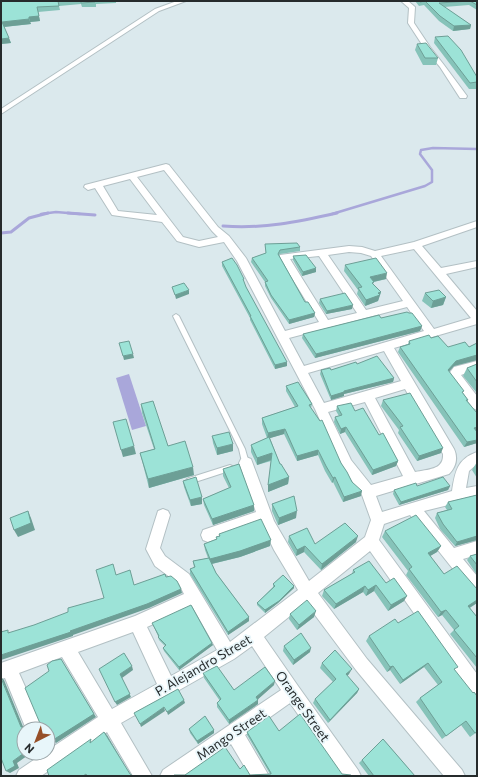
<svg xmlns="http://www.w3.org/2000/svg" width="478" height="777" viewBox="0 0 478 777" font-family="Commissioner,sans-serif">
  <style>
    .water { fill: #a9a7da }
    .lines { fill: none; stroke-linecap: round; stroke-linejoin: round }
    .stream-far1 { stroke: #a9a7da; stroke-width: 2.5 }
    .stream { stroke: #a9a7da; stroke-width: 3 }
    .service-casing { stroke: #b3c0c4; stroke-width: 2 }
    .minor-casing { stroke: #b3c0c4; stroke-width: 2 }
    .service { fill: #fff; fill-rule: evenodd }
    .minor { fill: #fff; fill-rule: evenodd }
    .wall { fill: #86c3b9 }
    .shaded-wall { fill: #6d9f96 }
    .building { fill: #9ce3d7; stroke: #6d9f96 }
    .labels { text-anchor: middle; stroke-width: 3.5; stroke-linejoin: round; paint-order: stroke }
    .near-street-label { font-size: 13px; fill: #262b2c; stroke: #e8f6fa }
  </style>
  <rect width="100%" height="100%" fill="#dbe9ed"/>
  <path class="water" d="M129 374 146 426 132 430 116 378Z"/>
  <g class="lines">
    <g class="stream-far1">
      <path d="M41 214 56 212 80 214"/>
      <path d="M332 214 425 186 432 182V170L420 154 421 150 433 148 477 149"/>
    </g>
    <g class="stream">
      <path d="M68 213 95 215"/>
      <path d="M223 226C264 229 297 222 337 213"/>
      <path d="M1 233 11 232 29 218 48 213"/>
    </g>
    <g class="service-casing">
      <g id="service">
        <path d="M176 314 179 316 245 449 249 463C248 466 245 467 242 466L241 464 242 462 239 449 173 316Z"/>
        <path d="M230 465 232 466 233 468 232 470 189 484 187 483 186 481 187 479 189 478Z"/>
      </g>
    </g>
    <g class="minor-casing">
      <g id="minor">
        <path d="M177 1H186L159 11 1 114V109L155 9Z"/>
        <path d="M401 1H408L415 7 414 23 430 47 444 65 467 96 466 98H460L440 67 425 49 408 23 409 8Z"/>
        <path d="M166 164 169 165 218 227 229 236 246 258 285 331 319 322 279 257 280 255 349 246 362 247 375 251 414 242 477 221V227L422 246 441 268 477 261V267L446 274 477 311V324L394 348 454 449C458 458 456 467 449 474L376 496 382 512 452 491C455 472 457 459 477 452V464L469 471 466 488 477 486V498L424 511 454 548 477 541V555L463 559 477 576V595L472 593 410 515 384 524 379 540 477 674V696L471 694 370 551 318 593 367 659 462 770 465 776H444L356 670 306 603 264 637 298 686 358 770 361 776H341L290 703 245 735 269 776H250L231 744 185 776H160L163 770 281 690 252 646 234 659 121 723 152 776H133L107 732 41 776H16L19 770 44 753H48V750L98 717 62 657 19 673 44 729H26L5 678 1 679V663L135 616 184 594 179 584 155 566 146 549 158 511 163 509 168 511 170 515 160 548 165 556 189 574 230 642 298 590 274 550 261 523 208 542 203 540 201 535 203 530 256 512 239 463 241 459 246 457 251 459 274 521 309 581 365 537 371 520 362 495 341 468 315 409 237 261 224 242 199 247 177 241 162 222 112 215 95 188 88 190 84 187 85 185ZM164 170 212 231 218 237 199 241 183 237 137 177ZM130 179 157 215 118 211 103 186ZM414 249 471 318 434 329 381 256ZM349 252 361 253 371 256 403 301 366 310 328 255ZM319 256 357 313 328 320 290 259ZM407 307 424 331 304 366 289 338ZM384 351 401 381 324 403 308 373ZM405 389 443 454C444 470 428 469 415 472L375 398ZM365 402 403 476 371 485 351 460 328 412ZM192 606 217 650 171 676 147 627ZM133 632 157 684 112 709 78 652Z"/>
        <path d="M477 361V369L461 375 477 396V410L473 408 448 375 454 367Z"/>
      </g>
    </g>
    <use href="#service" class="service"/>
    <use href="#minor" class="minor"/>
  </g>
  <g class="wall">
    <path d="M1 1H116V3L96 4V7H82L81 4 59 6 60 10 38 12 40 21 30 22 31 24 4 27 11 43 1 44Z"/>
    <path d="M415 1H477V10L469 5 444 7 471 25 470 29 453 31 439 21 424 5 419 6Z"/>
    <path d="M435 37 477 77V89H469L434 43Z"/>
    <path d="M417 44 438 58 436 65H423L415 50Z"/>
    <path d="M265 244 300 247V251L280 254 279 255 305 302 315 313 314 317 289 324 271 298 265 286V282L251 262 252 258 266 253Z"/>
    <path d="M293 256 316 272 302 276 293 260Z"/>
    <path d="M222 262 244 283 287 366 275 369 250 320V318L222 266Z"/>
    <path d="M345 265 386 279 374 282 373 284 381 292 378 301 365 306 357 294 358 290 344 271Z"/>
    <path d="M425 293 446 297 443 305 431 308 422 301Z"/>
    <path d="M320 299 352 309 326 314 319 303Z"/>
    <path d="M409 313 422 326 420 331 315 358 302 338 303 334 381 318Z"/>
    <path d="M431 338 448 347H469L477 343V360L454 366 449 371 463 393 468 400 467 402 477 432V443L464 447 398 352 400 347 408 344 409 341Z"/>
    <path d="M357 364 394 378 393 382 344 394V396L331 400 320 374 321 370H331Z"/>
    <path d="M477 364V391L476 392 463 376 467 368Z"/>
    <path d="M286 386 312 404 311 408 341 463 361 496 343 502 333 482 332 483 325 471 318 455 297 461 284 434 270 438 280 464 289 477 288 484 268 492 271 461 257 465 251 452V445L267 438 262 424V418L295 407 286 391Z"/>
    <path d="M383 400 441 453 417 461 398 433 399 430 381 406Z"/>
    <path d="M141 404 168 446 194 475 149 488 140 453 154 449 142 413Z"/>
    <path d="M337 406 355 411 379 435 398 461 396 466 372 475 345 432 340 434 334 422 335 417 339 416 336 411Z"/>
    <path d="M212 436 233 451 217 455 213 443Z"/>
    <path d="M477 462V478L472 470Z"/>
    <path d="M223 469 254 511 213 525 204 505 203 499 229 488 223 476Z"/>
    <path d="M183 481 202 504 191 506 184 487Z"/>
    <path d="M450 486 448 490 399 505 393 494 394 490Z"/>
    <path d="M477 495V540L455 546 440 529 435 518 437 513 447 510 445 507 448 502Z"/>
    <path d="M272 504 296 518 278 525 272 511Z"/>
    <path d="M385 531 441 546 437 552 430 556 444 574 477 589V603L470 608 477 617V668L450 634 454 630 442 615 438 617 406 575 408 571 382 537Z"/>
    <path d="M219 534 270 546 240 557 212 564 216 573 249 617V621L228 635 190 574V569L194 568 193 561 208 558 205 550 204 544 217 540 216 537 219 536Z"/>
    <path d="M289 536 315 544 356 542 321 570 304 552 296 556 288 542Z"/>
    <path d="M477 554V575L467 560 470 556Z"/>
    <path d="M353 570 386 583 404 601 388 611 374 591 366 596 363 592 334 609 322 596 324 590 352 574Z"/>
    <path d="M273 584 294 588 278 603 265 613 257 605V603L273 587Z"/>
    <path d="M290 614 314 617 297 630 289 619Z"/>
    <path d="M152 623 213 645 179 670 164 651 163 648 165 646 159 640 158 637V636Z"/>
    <path d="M398 623 455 670 477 732 470 737 461 725 442 739 416 702 420 698 438 685 424 667 400 684 390 670 387 672 366 641 369 636Z"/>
    <path d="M284 646 310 652 293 665 283 651Z"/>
    <path d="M322 663 349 674 347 676 359 689 357 693 328 723 313 703 315 699 333 682 320 668Z"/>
    <path d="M203 673 234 690 274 685 258 699V704L229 724 217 707V703L220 701 204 678Z"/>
    <path d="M189 729 214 730V733L198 744 190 733Z"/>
    <path d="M279 731 342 774 352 776 185 775 240 769 250 775 270 774 247 735V732Z"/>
    <path d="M383 739 415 776H369L359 763Z"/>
  </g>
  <g class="shaded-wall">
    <path d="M37 7 40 21 30 22 29 17Z"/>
    <path d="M29 19 31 24 3 27 2 22Z"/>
    <path d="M471 25 470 29 453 31 454 26Z"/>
    <path d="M9 38 11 43 1 44V39Z"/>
    <path d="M316 268V272L302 276 303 272Z"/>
    <path d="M387 273 386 279 368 283 370 277Z"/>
    <path d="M189 290V294L176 299 175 295Z"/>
    <path d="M381 292 378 301 365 306 366 300Z"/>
    <path d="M446 297 443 305 431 308 433 301Z"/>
    <path d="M353 305 352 309 326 314 327 311Z"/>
    <path d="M315 313 314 317 289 324V320Z"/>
    <path d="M422 326 420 331 315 358 316 354Z"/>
    <path d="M133 354 134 358 124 360 123 356Z"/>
    <path d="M477 355V360L454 366 446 375 448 370 456 361Z"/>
    <path d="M287 362V366L275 369V365Z"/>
    <path d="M394 378 393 382 344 394V396L331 400V396L344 391Z"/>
    <path d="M346 427 345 432 340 434 341 429Z"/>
    <path d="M477 427V430L472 432 474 428Z"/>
    <path d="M285 429 284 434 267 439 268 433Z"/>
    <path d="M477 440V443L464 447 467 442Z"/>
    <path d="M233 444V451L217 455V448Z"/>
    <path d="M134 446 136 454 123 457 121 450Z"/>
    <path d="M443 448 441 453 417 461 419 456Z"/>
    <path d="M318 450V455L297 461V456Z"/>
    <path d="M272 453 271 460 257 465V458Z"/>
    <path d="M398 461 396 466 372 475 373 470Z"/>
    <path d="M193 467 194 475 149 488 148 479Z"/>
    <path d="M289 477 288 484 268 492V485Z"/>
    <path d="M335 477 333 482 332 483 333 478Z"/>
    <path d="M450 486 448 490 399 505 401 502Z"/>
    <path d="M362 491 361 496 343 502 344 497Z"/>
    <path d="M202 497V504L191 506 190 500Z"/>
    <path d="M254 505V511L213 525 212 519Z"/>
    <path d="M28 511 31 518 35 530 18 537 14 530Z"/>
    <path d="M297 511 296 518 278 525 279 518Z"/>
    <path d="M358 536 356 542 321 570 322 564Z"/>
    <path d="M477 536V540L455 546 457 542Z"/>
    <path d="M271 540 270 546 240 557 211 564 210 559Z"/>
    <path d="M305 546 304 552 296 556 297 550Z"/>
    <path d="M441 546 437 552 425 559 428 553Z"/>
    <path d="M376 585 374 591 366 596 368 590Z"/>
    <path d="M294 586V588L278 603 265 613V610Z"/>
    <path d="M365 586 363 592 334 609 336 604Z"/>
    <path d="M181 589 182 593 149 608 73 635V636L1 660V655L70 631Z"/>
    <path d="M407 596 404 601 388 611 391 605Z"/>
    <path d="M477 600V603L464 611 468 606Z"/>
    <path d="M446 610 442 615 438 617 441 612Z"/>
    <path d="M316 611 314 617 297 630 299 625Z"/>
    <path d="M249 617V621L228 635V632Z"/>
    <path d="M212 643 213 645 179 670V667Z"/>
    <path d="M311 648 310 652 293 665 294 660Z"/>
    <path d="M61 659 96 717 56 743 53 740Z"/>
    <path d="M428 663 424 667 400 684 403 680Z"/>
    <path d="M132 666 133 670 122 678 131 697 117 705 115 702 120 674Z"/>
    <path d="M393 666 390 670 387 672 390 667Z"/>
    <path d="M352 669 349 674 344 679 346 674Z"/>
    <path d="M1 677 4 680 24 729 21 727Z"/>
    <path d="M275 681 274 685 256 701V697Z"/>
    <path d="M359 689 357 693 328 723 330 720Z"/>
    <path d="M184 700 185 703 168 715 167 712Z"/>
    <path d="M258 700V704L229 724V720Z"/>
    <path d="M164 707 165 711 141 727 140 724Z"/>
    <path d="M214 730V733L198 744 197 741Z"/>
    <path d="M104 732 107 735 131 776 130 774Z"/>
    <path d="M50 734 53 737 48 740V736Z"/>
    <path d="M24 753H31L17 763 19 768 10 773 6 771 13 761Z"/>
  </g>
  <g class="building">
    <path d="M1 1H61H58L59 6 37 7 39 16 29 17V19L2 22 9 38 1 39Z"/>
    <path d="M81 1H95V2L81 3Z"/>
    <path d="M420 1H477V5L470 1 439 3 471 25 454 26 440 16 425 1 420 2Z"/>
    <path d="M448 36 461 50 477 77V82L470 83 435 37Z"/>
    <path d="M426 43 438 58H425L417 44Z"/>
    <path d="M297 243 300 247 280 250 278 254 305 302H308L315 313 289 320 271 295 265 282 268 281 252 258 266 253 265 244Z"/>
    <path d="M306 255 316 268 303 272 293 256Z"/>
    <path d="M232 258 237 265 244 279H243L246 287 287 362 275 365 250 316H251L222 262Z"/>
    <path d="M376 258 387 273 370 277 374 282 372 283 381 292 378 293 380 295 366 300 358 288 362 287 345 265Z"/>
    <path d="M184 283 189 290 175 295 172 287Z"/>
    <path d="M439 290 446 297 433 301 425 293Z"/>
    <path d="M345 293 353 305 327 311 320 299Z"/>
    <path d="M407 312 409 313H412L422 326 316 354 303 334 379 315 381 318Z"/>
    <path d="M429 335 431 338 438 336 448 347 465 342 469 347 477 343V355L456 361 448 370 464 391 462 392 468 400H466L477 413V427L474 428 477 432V440L467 442 400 347 410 344 409 341Z"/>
    <path d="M129 341 133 354 123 356 119 343Z"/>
    <path d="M377 356 394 378 344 391V392L331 396 321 370 330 368 331 370 356 362 357 364Z"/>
    <path d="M477 364V382L467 368Z"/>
    <path d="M298 382 312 404 309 405 320 421 322 420 341 463 347 472 352 482 362 491 344 497 335 477 333 478 326 466 318 450 297 456 285 429 268 433 262 418 298 406 286 386Z"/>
    <path d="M410 393 443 448 419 456 400 427 403 426 383 400Z"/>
    <path d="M153 401 168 446 185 441 193 467 148 479 140 453 155 449 141 404Z"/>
    <path d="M351 403 355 411 363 408 379 435 383 433 398 461 373 470 346 427 341 429 335 417 342 415 337 406Z"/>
    <path d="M126 419 134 446 121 450 113 422Z"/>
    <path d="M229 432 233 444 217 448 212 436Z"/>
    <path d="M269 437 280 464H281L289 477 268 485 272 453 257 458 251 445Z"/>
    <path d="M239 464 254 505 212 519 203 499 231 487 223 469Z"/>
    <path d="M196 477 202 497 190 500 183 481Z"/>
    <path d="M443 477 450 486 401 502 394 490 416 483 417 486Z"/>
    <path d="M477 495V536L457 542 443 524 437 513 452 509 448 502Z"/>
    <path d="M294 496 297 511 279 518 272 504Z"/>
    <path d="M28 511 31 523 14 530 10 518Z"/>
    <path d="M416 515 441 546 428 553 444 574 457 566 477 589V600L468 606 477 617V658L454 630 459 626 446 610 441 612 409 569 412 567 385 531Z"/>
    <path d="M261 519 271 540 240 551 210 559 204 544 217 539 216 537 220 536 219 534Z"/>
    <path d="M345 523 358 536 322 564 305 546 297 550 289 536 307 528 315 544Z"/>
    <path d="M477 554V565L470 556Z"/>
    <path d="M209 558 216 573 249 617 228 632 190 569 195 567 193 561Z"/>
    <path d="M369 561 386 583 394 578 407 596 391 605 376 585 368 590 365 586 336 604 324 590 355 572 353 570Z"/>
    <path d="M113 564 116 575 130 570 134 585 165 574 166 577 171 576 177 581 181 589 147 604 70 631 71 632 1 655V632L8 630V633L34 625 68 612V608L104 598 96 570Z"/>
    <path d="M283 575 294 586 279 601 265 610 257 603 275 586 273 584Z"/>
    <path d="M307 600 316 611 299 625 290 614Z"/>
    <path d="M191 605 212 643 179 667 163 648 166 645 158 637 159 636 152 623Z"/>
    <path d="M418 611 458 667 454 669 473 693 474 692 477 696V732L475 733 466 721 446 736 420 698 442 682 428 663 403 680 393 666 390 667 369 636 395 619 398 623Z"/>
    <path d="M301 633 311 648 294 660 284 646Z"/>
    <path d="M335 650 352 669 346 674 359 689 330 720 315 699 336 679 322 663Z"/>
    <path d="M124 653 132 666 120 674 130 694 115 702 99 669Z"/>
    <path d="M61 659 94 714 53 740 50 734 48 736V729H24V753L13 761 15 766 6 771 1 758V678L21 727 42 728 25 688 49 671 47 665 52 661Z"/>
    <path d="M217 666 234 690 265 667 275 681 256 697 258 700 229 720 217 703 221 699 203 673Z"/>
    <path d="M178 689 184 700 167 712 164 707 140 724 134 713Z"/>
    <path d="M300 714 342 774 351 775 352 776H173L174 775H185L225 747 240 769 244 765 250 775 271 774V773L247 732 269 716 279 731Z"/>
    <path d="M205 716 214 730 197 741 189 729Z"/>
    <path d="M104 732 130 774 133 776H87L86 774 83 776H49L47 770 91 739 90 743Z"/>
    <path d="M383 739 415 776H374L362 760Z"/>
  </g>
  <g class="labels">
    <g class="near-street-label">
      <text transform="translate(203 665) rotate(-30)" y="5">P. Alejandro Street</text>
      <text transform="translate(303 706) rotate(55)" y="5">Orange Street</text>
      <text transform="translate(231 734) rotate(-34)" y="5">Mango Street</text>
    </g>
  </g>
  <rect width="478" height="777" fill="none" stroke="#262b2c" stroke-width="4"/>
  <g transform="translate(36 741) rotate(222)"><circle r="19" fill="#e8f6fa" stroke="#9aa5a8"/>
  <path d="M0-3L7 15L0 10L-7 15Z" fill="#964f28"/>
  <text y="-6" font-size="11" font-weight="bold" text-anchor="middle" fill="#262b2c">N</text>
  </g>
</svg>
